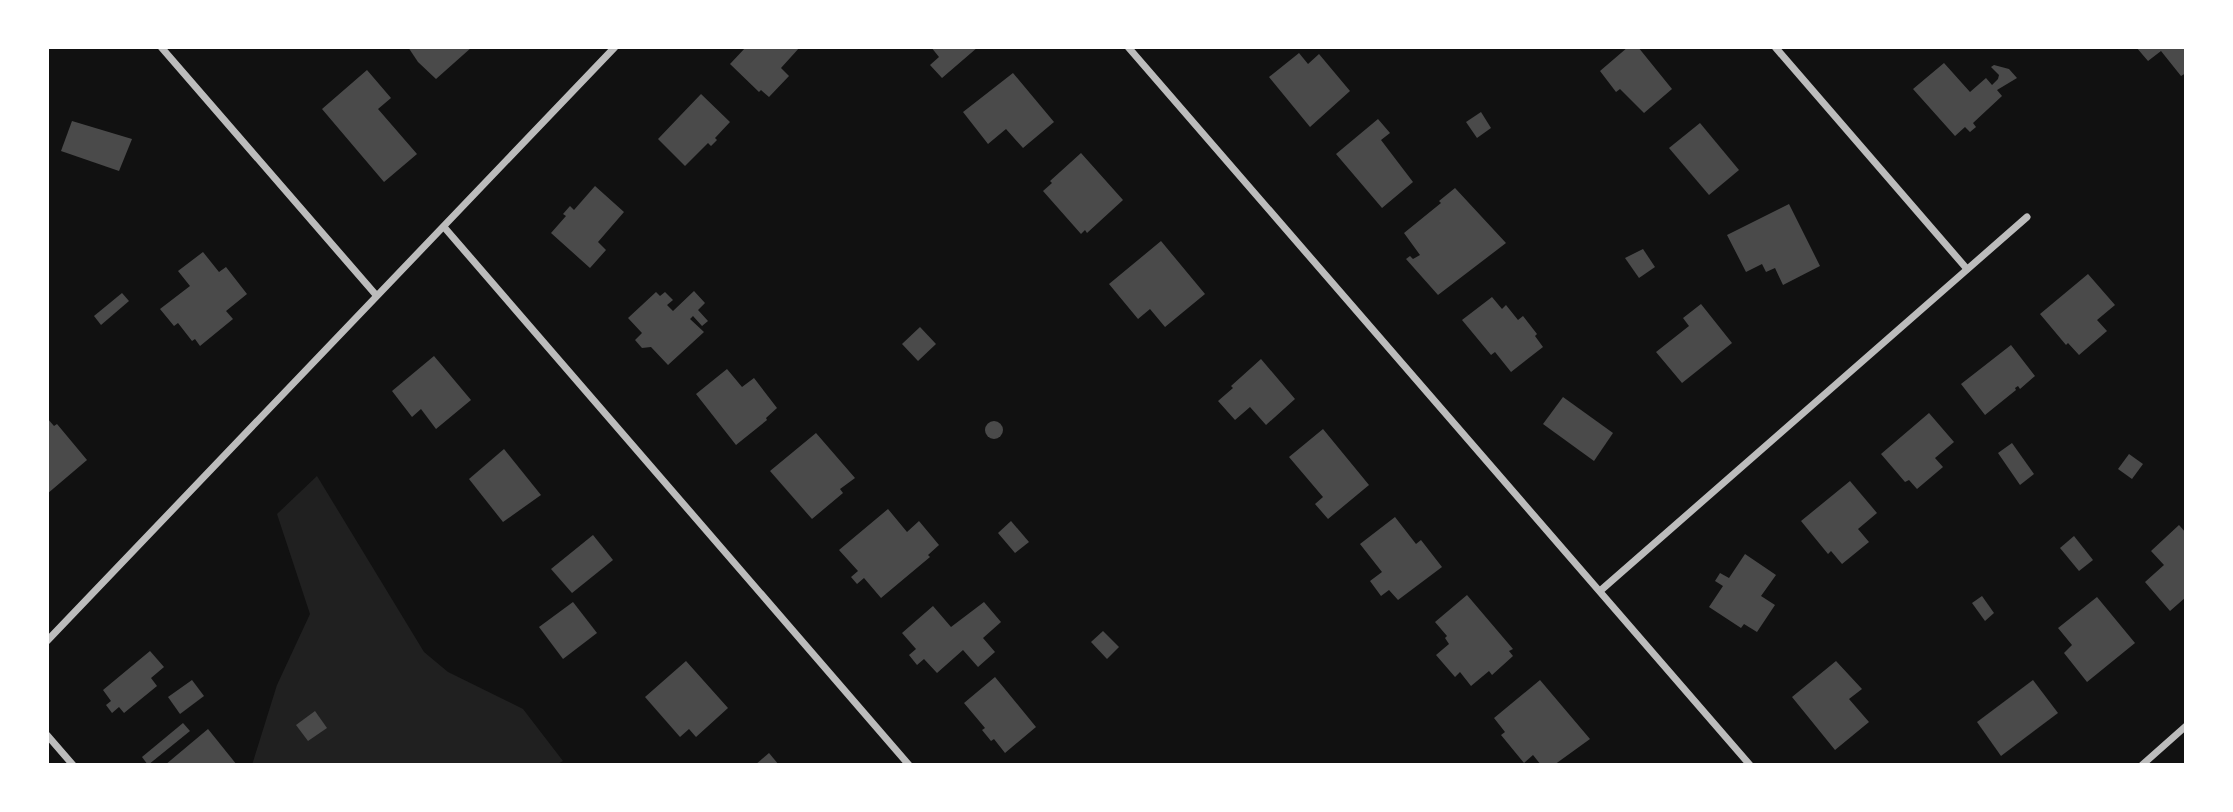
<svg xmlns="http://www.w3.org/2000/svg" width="2233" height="812" viewBox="0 0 2233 812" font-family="'DM Sans',sans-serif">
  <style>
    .green { fill: #202020 }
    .building { fill: #4a4a4a }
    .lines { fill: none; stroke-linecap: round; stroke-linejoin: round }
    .minor { stroke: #bcbcbc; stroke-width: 7 }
  </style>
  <rect width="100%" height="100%" fill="#111"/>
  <path class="green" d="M317 476 424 652 448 672 523 709 563 761 556 765H252L277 685 310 614 277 514Z"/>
  <g class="building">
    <path d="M408 47H472L436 79 418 62Z"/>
    <path d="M746 47H800L781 68 789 76 769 97 761 90 759 92 730 64Z"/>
    <path d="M931 47H978L942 78 930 65 939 57Z"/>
    <path d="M1628 47H1638L1672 89 1644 113 1620 89 1616 92 1600 71Z"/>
    <path d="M2136 47H2186V73L2181 76 2161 51 2148 61Z"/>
    <path d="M1299 53 1308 64 1319 54 1350 91 1310 127 1269 77Z"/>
    <path d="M1944 63 1970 92 1986 78 1992 85 1998 79 1999 75 1991 67 1994 65 2009 69 2017 78 1997 90 2002 96 1973 123 1976 127 1970 132 1965 127 1955 136 1913 89Z"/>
    <path d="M367 70 391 98 378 109 417 154 384 182 322 109Z"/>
    <path d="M1013 73 1054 122 1023 148 1006 129 988 144 963 112Z"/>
    <path d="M701 94 730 122 715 138 717 140 711 146 708 143 685 166 658 139Z"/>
    <path d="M1481 112 1491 128 1477 138 1466 122Z"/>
    <path d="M1378 119 1390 133 1381 140 1413 182 1382 208 1336 154Z"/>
    <path d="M72 121 132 139 119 171 61 151Z"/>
    <path d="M1700 123 1739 170 1709 195 1669 148Z"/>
    <path d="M1081 153 1123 200 1087 233 1085 230 1081 234 1043 191 1052 183 1050 181Z"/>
    <path d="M595 186 624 212 598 242 606 250 590 268 551 233 566 216 563 214 570 206 574 210Z"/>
    <path d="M1455 188 1506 243 1438 295 1406 259 1410 256 1413 259 1420 255 1404 233 1441 203 1439 201Z"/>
    <path d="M1789 204 1820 266 1783 285 1775 268 1766 272 1762 264 1746 272 1727 235Z"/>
    <path d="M1161 241 1205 294 1165 327 1150 309 1138 319 1109 284Z"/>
    <path d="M1643 249 1655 267 1639 278 1625 258Z"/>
    <path d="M203 252 219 272 226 267 247 294 226 311 233 319 200 346 195 339 192 341 178 323 174 326 160 309 190 286 178 271Z"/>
    <path d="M2088 274 2115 305 2097 320 2107 331 2079 355 2068 343 2066 345 2040 314Z"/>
    <path d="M694 291 705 303 698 310 708 321 702 326 693 316 690 319 704 332 668 365 651 347 642 348 635 340 642 333 628 318 656 292 660 296 665 292 673 300 667 305 673 311Z"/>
    <path d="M122 293 129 301 101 325 94 316Z"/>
    <path d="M1492 297 1502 309 1506 305 1518 320 1523 316 1537 334 1535 336 1543 347 1511 372 1495 352 1491 355 1462 320Z"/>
    <path d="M1701 304 1732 343 1682 383 1656 352 1689 326 1683 318Z"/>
    <path d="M920 327 936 344 918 361 902 344Z"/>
    <path d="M2011 345 2035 376 2020 389 2018 386 2015 388 2016 390 1985 415 1961 384Z"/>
    <path d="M434 356 471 400 436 429 421 409 412 417 392 391Z"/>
    <path d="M1261 359 1295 399 1266 425 1250 407 1235 420 1218 401 1233 388 1231 386Z"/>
    <path d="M727 369 742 387 754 378 777 408 766 418 767 420 736 445 696 394Z"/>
    <path d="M1563 397 1613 433 1594 461 1543 424Z"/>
    <path d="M1929 413 1954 442 1935 458 1943 467 1917 489 1909 480 1905 482 1881 454Z"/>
    <path d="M47 418 54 426 57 424 87 460 47 494Z"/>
    <circle cx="994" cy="430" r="9"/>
    <path d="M1323 429 1369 485 1328 519 1315 504 1323 497 1289 457Z"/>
    <path d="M816 433 855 478 840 489 843 493 812 519 770 471Z"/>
    <path d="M2012 443 2034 474 2020 485 1998 453Z"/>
    <path d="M504 449 541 495 503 522 469 479Z"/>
    <path d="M2129 454 2143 464 2132 479 2118 469Z"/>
    <path d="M1850 481 1877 513 1858 529 1869 542 1842 564 1831 551 1828 554 1801 521Z"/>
    <path d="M888 509 907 532 919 521 939 545 928 555 930 557 881 598 864 578 857 584 851 577 858 571 839 550Z"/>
    <path d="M1395 517 1416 544 1421 540 1442 567 1398 600 1389 590 1381 596 1370 581 1382 572 1360 544Z"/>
    <path d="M1011 521 1029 542 1015 553 998 533Z"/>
    <path d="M2179 525 2186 533V597L2170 611 2145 582 2164 565 2151 551Z"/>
    <path d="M593 535 613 560 572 593 551 569Z"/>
    <path d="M2074 536 2093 560 2079 571 2060 548Z"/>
    <path d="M1745 554 1776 575 1761 596 1775 605 1757 632 1744 624 1741 628 1709 607 1723 586 1715 581 1720 573 1729 578Z"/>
    <path d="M1467 595 1513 649 1509 651 1513 656 1492 675 1489 671 1471 686 1460 672 1455 677 1436 655 1449 644 1445 638 1447 636 1435 622Z"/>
    <path d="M1982 596 1994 613 1985 621 1972 603Z"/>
    <path d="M2097 597 2135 643 2087 682 2064 653 2072 645 2058 628Z"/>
    <path d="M573 602 597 633 563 659 539 627Z"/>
    <path d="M984 602 1001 622 983 638 995 652 978 667 963 650 937 673 924 659 917 665 909 655 916 649 902 633 933 606 951 627Z"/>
    <path d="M1103 631 1119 647 1107 659 1091 642Z"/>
    <path d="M150 651 164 667 151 678 157 686 124 713 119 707 112 713 106 705 111 701 103 690Z"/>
    <path d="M686 661 728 708 696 737 689 729 680 737 645 697Z"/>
    <path d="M1836 661 1862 689 1849 699 1869 722 1835 750 1792 697Z"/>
    <path d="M995 677 1036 727 1005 753 994 739 991 741 982 730 985 728 964 703Z"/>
    <path d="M192 680 204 696 180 714 168 697Z"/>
    <path d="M1540 680 1590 739 1554 765H1541L1533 755 1524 763 1501 735 1505 732 1494 718Z"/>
    <path d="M2033 680 2058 713 2001 756 1977 722Z"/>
    <path d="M315 711 327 728 308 741 296 725Z"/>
    <path d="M183 723 190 731 148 765 142 757Z"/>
    <path d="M208 729 237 765H165Z"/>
    <path d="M769 753 779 765H755Z"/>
  </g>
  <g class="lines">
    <g class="minor">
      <path d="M161 47 376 295"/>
      <path d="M1128 47 1750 765"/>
      <path d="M1775 47 1967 269"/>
      <path d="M444 227 909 765"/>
      <path d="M1600 591 2027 217"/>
      <path d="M47 641 615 47"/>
      <path d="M47 735 73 765"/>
      <path d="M2142 765 2186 726"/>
    </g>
  </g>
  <rect width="2233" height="812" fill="none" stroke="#ffffff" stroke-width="98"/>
</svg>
